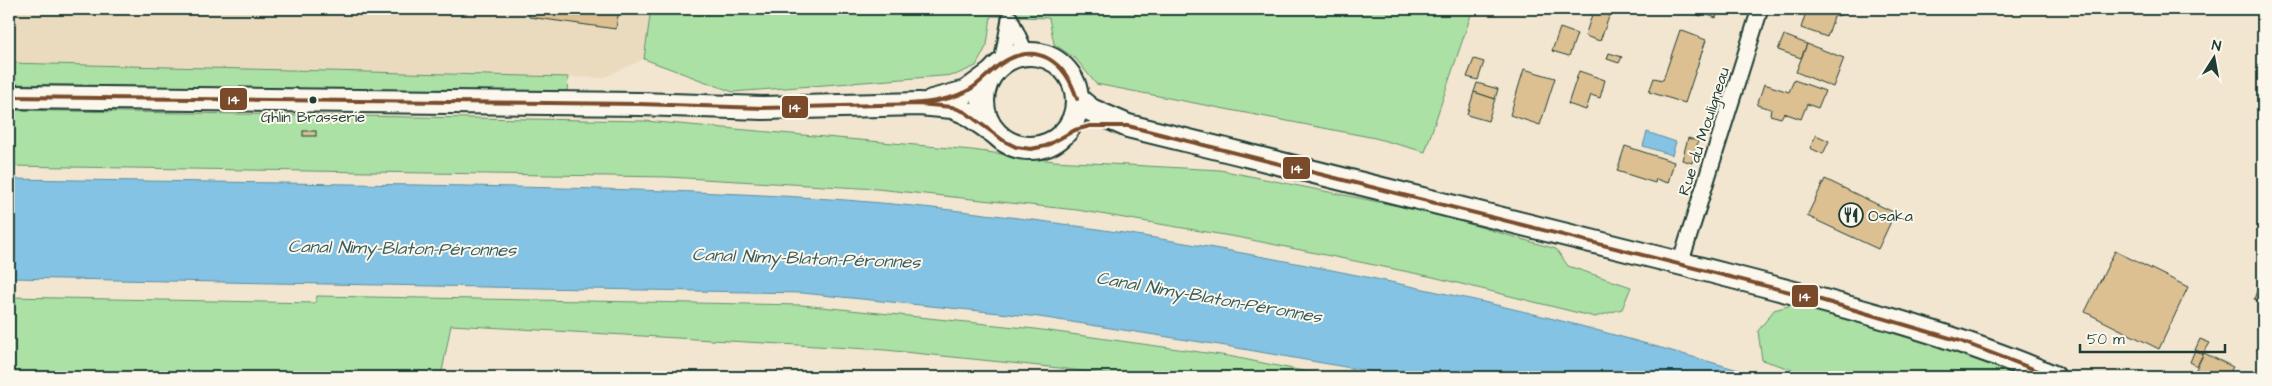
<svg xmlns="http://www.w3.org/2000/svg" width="2272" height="386" viewBox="0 0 2272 386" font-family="'Architects Daughter',sans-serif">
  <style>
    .built { fill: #ebdbbe }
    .green { fill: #abe1a4; stroke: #658f6c }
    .water { fill: #84c3e4; stroke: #5c8d9e }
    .building { fill: #dcc091; stroke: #1f3d34 }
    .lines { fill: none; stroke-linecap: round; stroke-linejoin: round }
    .minor-casing { stroke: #1f3d34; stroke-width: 19 }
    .secondary-casing { stroke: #1f3d34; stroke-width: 26 }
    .minor { stroke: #fbf7ec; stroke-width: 15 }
    .secondary { stroke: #fbf7ec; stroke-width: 22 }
    .bus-1-casing { stroke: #fbf7ec; stroke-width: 8 }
    .bus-1 { stroke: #7a4b2a; stroke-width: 4 }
    .bus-dot { fill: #1f3d34; stroke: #fbf7ec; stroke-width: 2 }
    .labels { text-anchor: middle; stroke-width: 4; stroke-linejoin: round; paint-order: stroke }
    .bus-label { font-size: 15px; fill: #1f3d34; stroke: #fbf7ec }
    .street-label { font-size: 16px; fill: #1f3d34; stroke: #fbf7ec }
    .poi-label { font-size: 16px; fill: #1f3d34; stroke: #fbf7ec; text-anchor: start }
    .water-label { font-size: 18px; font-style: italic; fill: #385e60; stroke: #fbf7ec }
    .line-badge { stroke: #fbf7ec; stroke-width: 2 }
    .badge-label { font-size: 14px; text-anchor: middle; font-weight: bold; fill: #fff }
  </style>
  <rect width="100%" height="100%" fill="#f2e6d1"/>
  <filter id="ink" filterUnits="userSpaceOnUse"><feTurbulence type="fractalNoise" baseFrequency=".02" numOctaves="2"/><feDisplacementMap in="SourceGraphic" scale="10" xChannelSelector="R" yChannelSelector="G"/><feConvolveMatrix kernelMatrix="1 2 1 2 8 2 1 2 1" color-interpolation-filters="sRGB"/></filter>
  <g filter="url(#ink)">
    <path class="built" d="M9 9H1473L1425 152 1375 138 1096 84 1076 59 1054 44 1049 18 991 16 644 59 603 78 9 63Z"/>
    <g class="green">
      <path d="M651 9H1473L1425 152 1375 138 1096 84 1076 59 1054 44 1049 18 991 16 987 45 976 66 955 75 733 92 644 59Z"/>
      <path d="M9 63 568 77 567 93 9 84Z"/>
      <path d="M9 110 645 121 972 150 1054 161 1220 170 1428 212 1556 249 1568 266 1631 287 1622 309 1595 317 1433 277 1242 238 1077 210 877 189 668 177 9 166Z"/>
      <path d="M317 296 802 305 1035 329 1228 356 1333 377H1124L1059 368 885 350 451 325 441 377H9V297L315 303Z"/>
      <path d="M1813 299 2054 377H1816L1762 360 1758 331 1774 310Z"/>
    </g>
    <g class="water">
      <path d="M1647 132 1676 142 1672 155 1643 146Z"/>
      <path d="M9 179C145 181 282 183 419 185 561 188 704 190 846 200 1062 217 1277 256 1488 303 1580 324 1672 351 1763 377H1402L1226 346 1039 317 802 293 9 278Z"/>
    </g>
    <g class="building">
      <path d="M530 9H619L616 29 529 17Z"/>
      <path d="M1594 9H1612L1600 41 1585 36Z"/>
      <path d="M1679 9H1691L1702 13 1701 16Z"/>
      <path d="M1691 9H1723L1722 11 1719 9 1716 18Z"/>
      <path d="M1807 9H1857L1834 17 1827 37 1801 28Z"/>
      <path d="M1560 28 1577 34 1569 56 1552 51Z"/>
      <path d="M1680 30 1706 40 1685 103 1649 92 1654 78 1663 80Z"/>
      <path d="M1784 35 1807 44 1801 58 1778 50Z"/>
      <path d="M1807 44 1844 58 1833 87 1796 72Z"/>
      <path d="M1609 53 1622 57 1619 63 1607 59Z"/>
      <path d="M1474 59 1484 62 1478 80 1467 77Z"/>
      <path d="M1524 69 1555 78 1540 125 1510 115Z"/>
      <path d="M1579 71 1605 80 1600 98 1591 95 1586 110 1568 104Z"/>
      <path d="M1794 80 1825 91 1818 108 1807 104 1801 119 1784 113 1781 118 1770 115 1771 109 1757 105 1764 84 1789 92Z"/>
      <path d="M1477 83 1498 89 1495 99 1474 92Z"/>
      <path d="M1474 92 1495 99 1488 121 1467 115Z"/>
      <rect x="303" y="131" width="13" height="5"/>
      <path d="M1816 135 1829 141 1823 154 1810 148Z"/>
      <path d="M1688 138 1698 141 1692 163 1682 160Z"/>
      <path d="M1625 146 1674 162 1668 183 1656 179 1655 183 1617 171Z"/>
      <path d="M1825 179 1895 213 1878 249 1807 216Z"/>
      <path d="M2115 251 2188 287 2159 349 2085 312Z"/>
      <path d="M2257 291 2263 294V303L2254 299Z"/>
      <path d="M2200 339 2210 343 2203 354 2195 350Z"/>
      <path d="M2195 350 2203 354 2197 366 2190 362Z"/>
      <path d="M2204 353 2233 367 2227 377H2202L2194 373Z"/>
    </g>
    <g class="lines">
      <g class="minor-casing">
        <g id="minor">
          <path d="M1010 19 1026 54"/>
          <path d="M1002 63 1010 19"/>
          <path d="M1680 264 1760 9"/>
        </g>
      </g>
      <g class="secondary-casing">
        <g id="secondary">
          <circle cx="1030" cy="101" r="47"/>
          <path d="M9 97 639 104 763 108 919 104 952 107 965 112 994 132"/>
          <path d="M1077 99 1091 110 1128 126C1308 170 1488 215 1667 260 1797 294 1930 324 2054 377"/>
          <path d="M932 101 966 92 992 73"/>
        </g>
      </g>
      <use href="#minor" class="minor"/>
      <use href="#secondary" class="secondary"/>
      <g class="bus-1-casing">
        <g id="bus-1">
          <path d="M9 97 639 104 763 108 919 104 952 107 965 112 1004 141 1016 147 1031 149 1046 146 1075 130 1090 126H1128L1814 298 1960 341 2054 377"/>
          <path d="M909 104C929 103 951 100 969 90 981 83 990 71 1002 63 1038 40 1066 63 1077 99"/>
        </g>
      </g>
      <use href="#bus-1" class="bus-1"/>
    </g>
  </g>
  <defs>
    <g id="restaurant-ring" transform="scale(1.25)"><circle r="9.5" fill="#fbf7ec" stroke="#1f3d34" stroke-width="1.5"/><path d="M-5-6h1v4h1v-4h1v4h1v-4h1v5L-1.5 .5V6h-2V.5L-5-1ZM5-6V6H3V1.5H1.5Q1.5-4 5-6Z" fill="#1f3d34"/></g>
  </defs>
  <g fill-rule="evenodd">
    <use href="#restaurant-ring" x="1851" y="215"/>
  </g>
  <circle class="bus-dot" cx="313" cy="100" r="4.5"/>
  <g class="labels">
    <g class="bus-label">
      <text x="313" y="122">Ghlin Brasserie</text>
    </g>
    <g class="street-label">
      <text transform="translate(1703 131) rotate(-72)" y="6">Rue du Mouligneau</text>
    </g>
    <g class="poi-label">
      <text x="1868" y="221">Osaka</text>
    </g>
    <g class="water-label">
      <text transform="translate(402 248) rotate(1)" y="6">Canal Nimy-Blaton-Péronnes</text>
      <text transform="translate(806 258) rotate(2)" y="6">Canal Nimy-Blaton-Péronnes</text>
      <text transform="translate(1209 297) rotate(10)" y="6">Canal Nimy-Blaton-Péronnes</text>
    </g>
  </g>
  <g class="line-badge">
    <rect x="219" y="87" width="29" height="24" rx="5" fill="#7a4b2a"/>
    <rect x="781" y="95" width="28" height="24" rx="5" fill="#7a4b2a"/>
    <rect x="1282" y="156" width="29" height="24" rx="5" fill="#7a4b2a"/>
    <rect x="1791" y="284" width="28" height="24" rx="5" fill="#7a4b2a"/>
  </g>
  <g class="badge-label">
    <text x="234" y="104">14</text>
    <text x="795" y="112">14</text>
    <text x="1297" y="173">14</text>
    <text x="1805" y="301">14</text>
  </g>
  <rect width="2272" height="386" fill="none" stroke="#fbf7ec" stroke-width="30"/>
  <rect x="15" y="15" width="2242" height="356" fill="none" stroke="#1f3d34" stroke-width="2" filter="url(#ink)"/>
  <g transform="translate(2214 58) rotate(11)" stroke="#fbf7ec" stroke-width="4" paint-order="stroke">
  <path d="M0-4L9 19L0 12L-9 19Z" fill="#1f3d34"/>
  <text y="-8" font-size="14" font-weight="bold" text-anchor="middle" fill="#1f3d34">N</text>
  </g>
  <path d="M2080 344v8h145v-8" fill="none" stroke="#1f3d34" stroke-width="2.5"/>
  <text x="2087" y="344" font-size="15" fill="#1f3d34" stroke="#fbf7ec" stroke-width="4" paint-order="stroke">50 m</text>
</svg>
